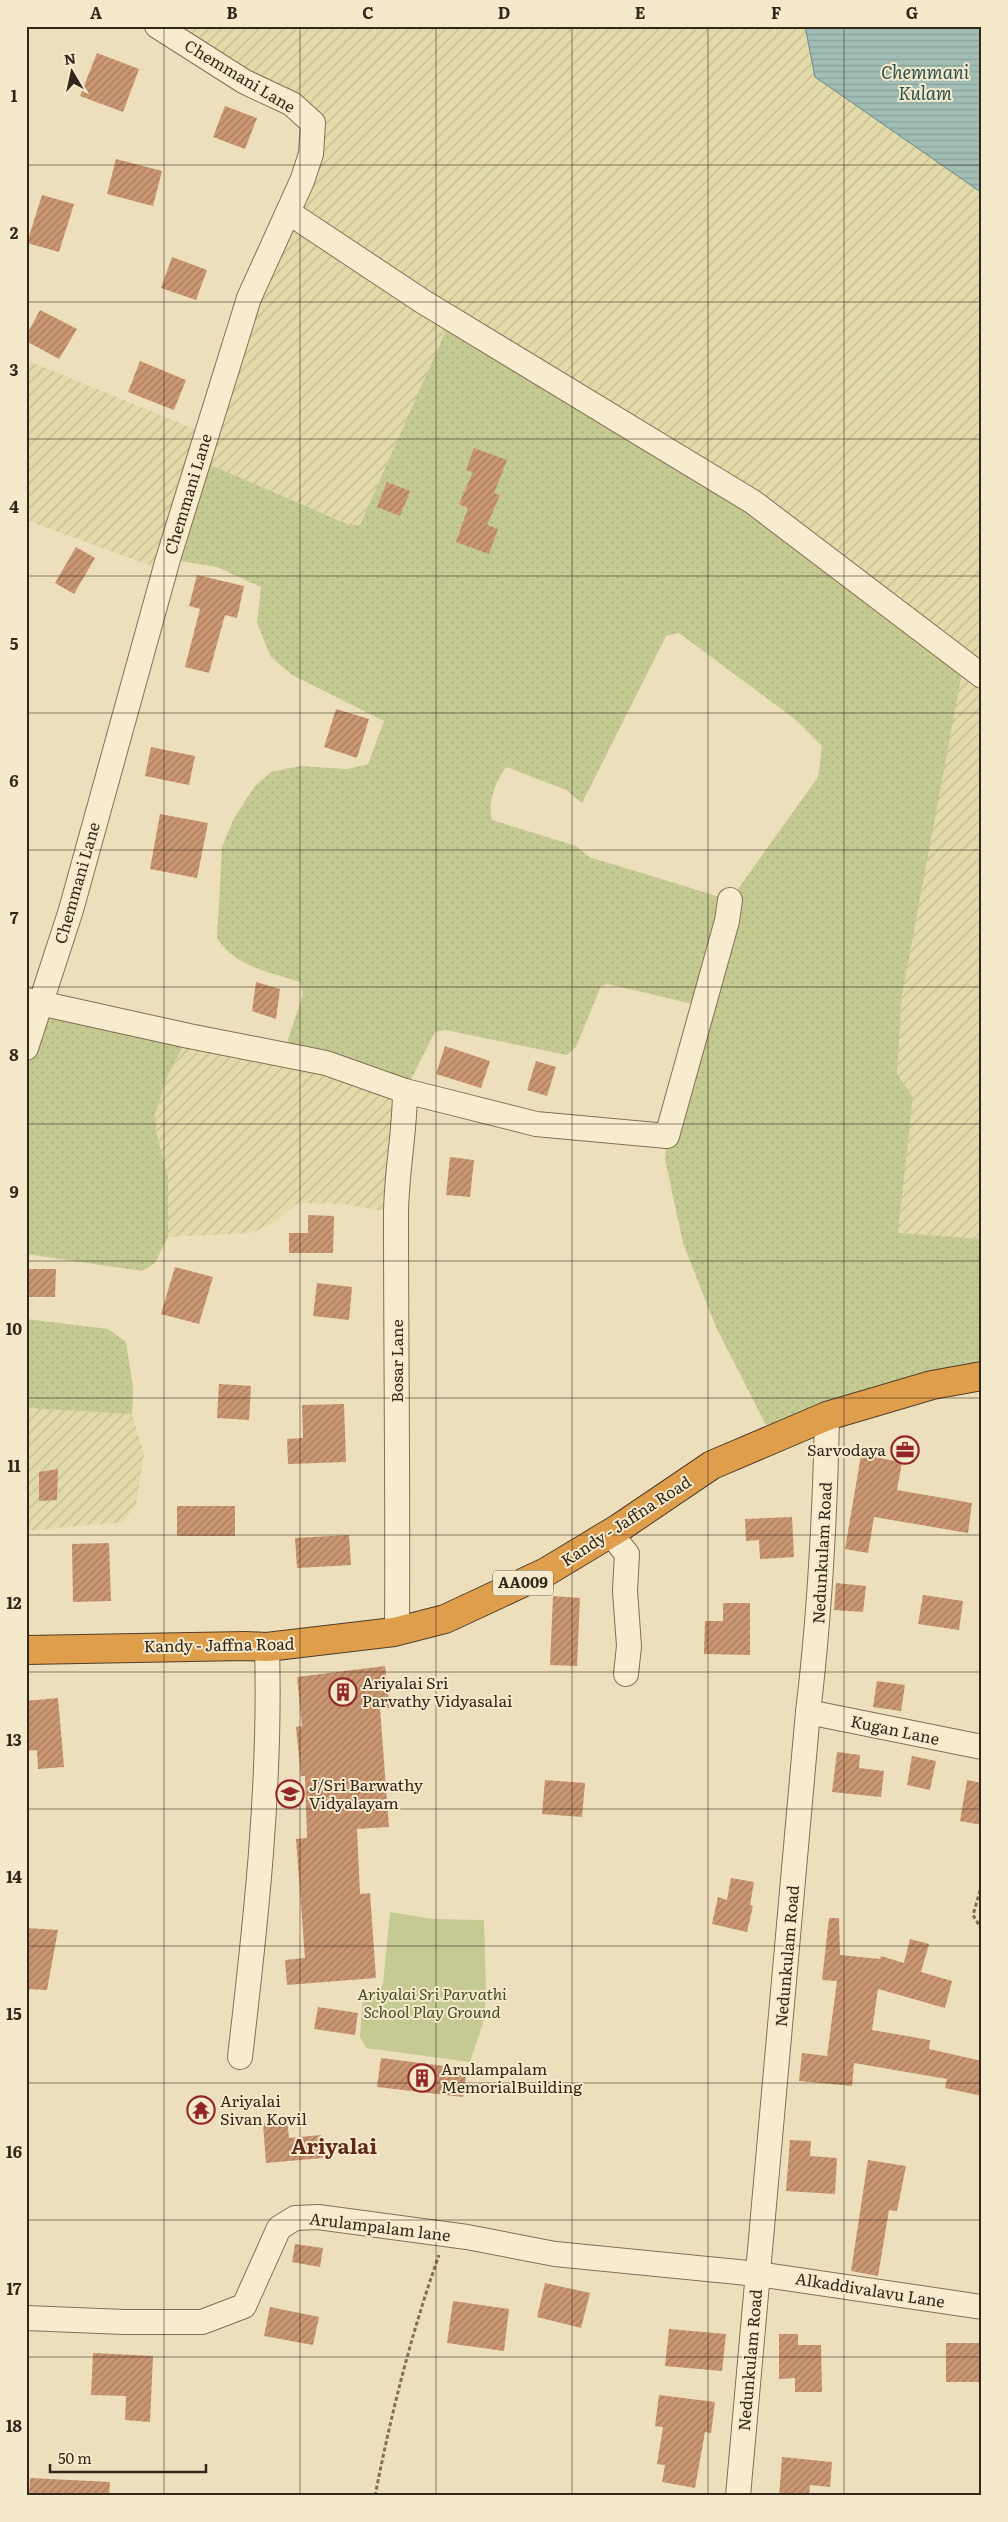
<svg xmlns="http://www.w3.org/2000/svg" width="1008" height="2522" viewBox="0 0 1008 2522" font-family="Literata,serif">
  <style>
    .farmland { fill: url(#farmland-furrows) }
    .grass { fill: url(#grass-dots); fill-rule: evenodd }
    .green { fill: #c4ca91 }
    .water { fill: url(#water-rules); stroke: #688b83 }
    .building { fill: url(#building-hatch) }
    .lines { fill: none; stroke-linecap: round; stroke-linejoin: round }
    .minor-casing { stroke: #846f56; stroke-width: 26 }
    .highway-casing { stroke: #513d2b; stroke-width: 30 }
    .path { stroke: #846f56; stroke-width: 3; stroke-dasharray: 4 2.5; stroke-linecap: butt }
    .minor { stroke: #f8eccf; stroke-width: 24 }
    .highway { stroke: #de9e4b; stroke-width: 28 }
    .grid { fill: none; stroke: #33271b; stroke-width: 1; stroke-opacity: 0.55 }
    .labels { text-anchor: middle; stroke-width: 4; stroke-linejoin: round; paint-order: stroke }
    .shield { fill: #f5e9cb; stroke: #6d6150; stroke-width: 1 }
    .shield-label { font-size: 15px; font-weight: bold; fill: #33271b }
    .street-label { font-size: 16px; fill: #33271b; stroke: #f5e9cb }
    .poi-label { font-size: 16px; fill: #33271b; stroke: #f5e9cb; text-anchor: start }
    .park-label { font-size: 16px; font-style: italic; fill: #445021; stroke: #f5e9cb }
    .water-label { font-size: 18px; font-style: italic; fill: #2a5351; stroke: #f5e9cb }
    .district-label { font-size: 21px; font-weight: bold; fill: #60291a; stroke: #f5e9cb }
    .neatline { fill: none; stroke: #33271b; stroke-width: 2 }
    .grid-label { font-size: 16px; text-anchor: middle; font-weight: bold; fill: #33271b }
  </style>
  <defs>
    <pattern id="farmland-furrows" width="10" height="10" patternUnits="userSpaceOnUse" patternTransform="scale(1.25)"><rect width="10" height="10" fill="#e3daaa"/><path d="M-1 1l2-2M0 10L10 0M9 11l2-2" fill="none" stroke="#c3bb92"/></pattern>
    <pattern id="grass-dots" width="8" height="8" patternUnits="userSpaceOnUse" patternTransform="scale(1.25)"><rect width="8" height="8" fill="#c4ca91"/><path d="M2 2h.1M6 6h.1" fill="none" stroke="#a9ae7c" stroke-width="1.8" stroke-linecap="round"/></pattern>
    <pattern id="water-rules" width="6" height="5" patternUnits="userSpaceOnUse" patternTransform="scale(1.25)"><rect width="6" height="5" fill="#a0beb5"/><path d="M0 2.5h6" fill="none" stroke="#8aa39b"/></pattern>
    <pattern id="building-hatch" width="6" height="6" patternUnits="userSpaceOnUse" patternTransform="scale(1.25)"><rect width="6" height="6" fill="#cb9772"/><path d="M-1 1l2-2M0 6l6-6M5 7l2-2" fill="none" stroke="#a57b5d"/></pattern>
  </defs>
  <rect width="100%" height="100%" fill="#eddfbc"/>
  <g class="farmland">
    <path d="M173 26H805L815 77 982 193V1239L898 1234 913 1097 897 1074 902 995 928 845 451 319 360 526 347 524 199 460 165 571 26 520V360L207 434 313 124Z"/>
    <path d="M187 1041 405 1091 396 1213 343 1204 306 1203 295 1205 274 1223 251 1233 168 1237V1177L157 1135 155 1114 168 1075Z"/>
    <path d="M26 1408 132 1414 144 1454 136 1505 123 1522 26 1531Z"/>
  </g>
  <g class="grass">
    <path d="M451 319 753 502 964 662 902 995 897 1074 913 1097 898 1233 982 1239V1376L773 1439 716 1327 683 1243 665 1159 667 1136 701 1006 608 984 601 986 576 1047 567 1055 445 1030 435 1032 405 1091 283 1055 303 994 300 982C270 972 235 967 217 938L222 847 234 818 255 786 271 772 300 766 347 769 368 764 384 721 292 675 271 657 257 623 261 587 217 567 168 559 199 460 347 524 360 525ZM679 633 796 720 822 746 818 777 730 900 589 857 576 846 492 820C487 805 496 778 507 767L566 790 582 803 666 636Z"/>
    <path d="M40 1004 189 1036 168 1075 155 1114 157 1135 168 1177V1237L155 1263 142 1271 26 1254V1048Z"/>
    <path d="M26 1319 108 1329 126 1342 133 1387 132 1414 26 1408Z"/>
  </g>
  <path class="green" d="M390 1912 433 1919 484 1920 486 1992 484 2020 470 2062 366 2048 360 2037 363 1996 378 1995 383 1984Z"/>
  <path class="water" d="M805 26H982V193L815 77Z"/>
  <g class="building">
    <path d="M97 53 139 69 123 112 80 96Z"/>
    <path d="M225 106 257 118 245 149 213 137Z"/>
    <path d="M116 159 162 171 153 206 107 194Z"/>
    <path d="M42 195 74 204 59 252 27 243Z"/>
    <path d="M172 257 207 270 196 300 161 288Z"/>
    <path d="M40 310 77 329 59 359 26 341V336Z"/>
    <path d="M140 361 186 380 174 410 128 392Z"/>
    <path d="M474 448 507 460 494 493 500 495 487 525 498 529 489 554 456 542 468 508 459 504 473 472 466 470Z"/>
    <path d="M387 482 410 491 400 516 377 507Z"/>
    <path d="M76 547 95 558 74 594 55 583Z"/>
    <path d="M197 575 244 586 237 618 225 615 209 673 185 667 200 609 189 606Z"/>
    <path d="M336 709 369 719 357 758 324 747Z"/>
    <path d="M151 747 195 756 189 785 145 776Z"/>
    <path d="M160 814 208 823 197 878 150 869Z"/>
    <path d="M256 982 280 989 276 1019 252 1011Z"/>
    <path d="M445 1046 490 1061 481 1088 436 1074Z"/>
    <path d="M536 1061 556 1067 547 1096 527 1090Z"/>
    <path d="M450 1157 474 1160 470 1197 446 1195Z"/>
    <path d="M308 1215 334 1216 333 1253H289V1233H308Z"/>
    <path d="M175 1267 213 1277 199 1324 161 1314Z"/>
    <path d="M26 1269H56L55 1297H26Z"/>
    <path d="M317 1283 352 1287 349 1320 313 1316Z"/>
    <path d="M219 1384 251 1386 249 1420 217 1418Z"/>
    <path d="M344 1404 346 1462 288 1464 287 1439 303 1438 302 1405Z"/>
    <path d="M861 1455 902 1462 897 1490 972 1503 968 1533 874 1517 868 1553 845 1549Z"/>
    <path d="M58 1469 57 1500 39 1501V1472Z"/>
    <rect x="177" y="1506" width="58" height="30"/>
    <path d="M792 1517 794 1557 760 1559 759 1540 746 1541 745 1519Z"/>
    <path d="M349 1535 351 1565 297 1568 295 1538Z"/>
    <path d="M109 1543 111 1601 73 1602 72 1544Z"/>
    <path d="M836 1583 866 1586 863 1612 834 1610Z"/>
    <path d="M923 1595 963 1601 959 1630 918 1624Z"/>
    <path d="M553 1596 580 1598 577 1666 550 1665Z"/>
    <path d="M723 1603H750V1655L704 1654 705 1621H723Z"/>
    <path d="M385 1666 390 1708 380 1709 389 1827 357 1829 360 1894 370 1893 376 1978 287 1985 285 1960 305 1958 296 1839 307 1838 305 1776H301L296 1727 302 1726 297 1677Z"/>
    <path d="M877 1681 905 1685 901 1711 873 1707Z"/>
    <path d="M58 1698 64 1767 38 1769 37 1750 26 1751V1701Z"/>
    <path d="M837 1752 860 1755 859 1768 884 1771 881 1797 832 1792Z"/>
    <path d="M912 1756 936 1761 930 1790 907 1785Z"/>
    <path d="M545 1780 585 1783 582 1817 542 1814Z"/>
    <path d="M967 1780 982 1783V1825L960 1821Z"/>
    <path d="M731 1878 754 1882 750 1905 753 1906 747 1932 712 1924 718 1897 727 1900Z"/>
    <path d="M829 1918H839L840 1955 880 1959 881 1956 904 1963 910 1939 929 1944 921 1972 952 1981 945 2008 878 1989 872 2030 930 2040 929 2049 982 2061V2096L945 2088 947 2079 854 2063 852 2086 799 2081 802 2053 827 2056 837 1981 822 1980Z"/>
    <path d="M26 1928 58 1930 47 1990 26 1989Z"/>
    <path d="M318 2007 358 2013 355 2035 314 2029Z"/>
    <path d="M381 2058 467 2069 463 2097 377 2087Z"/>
    <path d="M287 2121 289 2138 321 2135 323 2158 266 2163 263 2123Z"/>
    <path d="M790 2140 811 2141 810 2156 837 2158 835 2194 786 2191Z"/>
    <path d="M868 2160 906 2166 897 2211 889 2210 878 2276 851 2271Z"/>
    <path d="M295 2244 323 2248 320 2267 292 2262Z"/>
    <path d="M545 2283 590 2293 581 2328 537 2317Z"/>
    <path d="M453 2301 509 2309 504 2351 447 2343Z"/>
    <path d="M270 2307 319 2317 313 2345 264 2336Z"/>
    <path d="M669 2329 726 2334 722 2371 665 2366Z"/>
    <path d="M779 2334H798V2345H821L822 2392H795V2378L779 2379Z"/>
    <rect x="946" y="2343" width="36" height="39"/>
    <path d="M93 2353 153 2356 150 2422 125 2420 126 2396 91 2395Z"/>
    <path d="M659 2395 715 2402 711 2433 705 2432 695 2488 662 2482 665 2465 657 2464 663 2427 655 2426Z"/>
    <path d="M782 2457 832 2462 830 2487 810 2485 809 2496H779Z"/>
    <path d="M30 2478 110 2482 109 2496H29Z"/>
  </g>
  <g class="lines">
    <g class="minor-casing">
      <g id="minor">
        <path d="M288 212 422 301 753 502 982 676"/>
        <path d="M26 1000 189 1036 326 1063 405 1091 536 1124 667 1136 727 921 730 900"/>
        <path d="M26 1048 71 910 168 559 249 298 302 181 311 154 313 123 292 104 245 82 157 26"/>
        <path d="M610 1533 627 1554 625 1591 629 1646 626 1674"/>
        <path d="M397 1631C398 1493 396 1354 396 1215 396 1174 405 1132 405 1091"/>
        <path d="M808 1712 982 1747"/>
        <path d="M240 2057C256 1921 271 1784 267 1647"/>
        <path d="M26 2318 124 2322H202L244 2306 279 2228 295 2218 318 2217 467 2237 555 2254 758 2274 982 2307"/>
        <path d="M738 2496 808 1712C820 1613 825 1515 827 1416"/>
      </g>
    </g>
    <g class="highway-casing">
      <path id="highway" d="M26 1650 246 1646 267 1647 394 1632 445 1619 546 1572 619 1528 712 1465 827 1416 932 1385 982 1376"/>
    </g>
    <g class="path">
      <path d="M982 1884 973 1915 982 1930"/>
      <path d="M375 2496C391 2414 411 2334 439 2255"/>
    </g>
    <use href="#minor" class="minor"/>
    <use href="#highway" class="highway"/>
  </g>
  <path class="grid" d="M164 26V2496M300 26V2496M436 26V2496M572 26V2496M708 26V2496M844 26V2496M26 165H982M26 302H982M26 439H982M26 576H982M26 713H982M26 850H982M26 987H982M26 1124H982M26 1261H982M26 1398H982M26 1535H982M26 1672H982M26 1809H982M26 1946H982M26 2083H982M26 2220H982M26 2357H982"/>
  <defs>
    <g id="office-ring" transform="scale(1.4375)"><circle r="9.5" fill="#f5e9cb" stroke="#932627" stroke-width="1.5"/><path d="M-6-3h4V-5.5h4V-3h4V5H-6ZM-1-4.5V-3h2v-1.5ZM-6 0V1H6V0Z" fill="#932627"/></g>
    <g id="building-ring" transform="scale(1.4375)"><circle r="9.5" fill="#f5e9cb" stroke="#932627" stroke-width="1.5"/><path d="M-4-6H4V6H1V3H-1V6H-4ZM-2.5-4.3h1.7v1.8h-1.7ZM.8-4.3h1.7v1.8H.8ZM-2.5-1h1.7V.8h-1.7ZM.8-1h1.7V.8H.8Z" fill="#932627"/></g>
    <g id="school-ring" transform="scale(1.4375)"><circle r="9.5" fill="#f5e9cb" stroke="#932627" stroke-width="1.5"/><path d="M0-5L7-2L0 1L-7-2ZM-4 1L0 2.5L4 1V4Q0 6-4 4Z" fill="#932627"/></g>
    <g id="temple-ring" transform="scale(1.4375)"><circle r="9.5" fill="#f5e9cb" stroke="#932627" stroke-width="1.5"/><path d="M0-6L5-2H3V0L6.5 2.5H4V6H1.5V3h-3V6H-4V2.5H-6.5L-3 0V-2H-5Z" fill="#932627"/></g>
  </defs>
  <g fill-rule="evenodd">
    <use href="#office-ring" x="905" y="1450"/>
    <use href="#building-ring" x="343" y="1692"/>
    <use href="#school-ring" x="290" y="1794"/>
    <use href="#building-ring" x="422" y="2078"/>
    <use href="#temple-ring" x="201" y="2110"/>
  </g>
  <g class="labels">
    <rect class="shield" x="493" y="1570.5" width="60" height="25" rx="4"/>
    <g class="shield-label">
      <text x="523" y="1588">AA009</text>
    </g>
    <g class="street-label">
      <text transform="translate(240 76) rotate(31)" y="6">Chemmani Lane</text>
      <text transform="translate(188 494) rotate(-73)" y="6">Chemmani Lane</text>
      <text transform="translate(77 883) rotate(-74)" y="6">Chemmani Lane</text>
      <text transform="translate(397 1361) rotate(-90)" y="6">Bosar Lane</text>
      <text transform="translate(626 1521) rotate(-33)" y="6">Kandy - Jaffna Road</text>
      <text transform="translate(822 1553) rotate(-87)" y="6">Nedunkulam Road</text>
      <text transform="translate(219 1645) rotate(-1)" y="6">Kandy - Jaffna Road</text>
      <text transform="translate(895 1730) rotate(12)" y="6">Kugan Lane</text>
      <text transform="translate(787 1956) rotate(-85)" y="6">Nedunkulam Road</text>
      <text transform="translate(380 2227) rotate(7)" y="6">Arulampalam lane</text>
      <text transform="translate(870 2290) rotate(9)" y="6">Alkaddivalavu Lane</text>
      <text transform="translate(750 2360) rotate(-85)" y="6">Nedunkulam Road</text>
    </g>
    <g class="poi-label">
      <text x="886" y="1456" text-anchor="end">Sarvodaya</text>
      <text x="362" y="1689">Ariyalai Sri<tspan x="362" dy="18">Parvathy Vidyasalai</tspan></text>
      <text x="309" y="1791">J/Sri Barwathy<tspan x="309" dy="18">Vidyalayam</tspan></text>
      <text x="441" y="2075">Arulampalam<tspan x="441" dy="18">MemorialBuilding</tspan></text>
      <text x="220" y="2107">Ariyalai<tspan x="220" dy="18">Sivan Kovil</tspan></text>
    </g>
    <g class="park-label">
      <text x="432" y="2000">Ariyalai Sri Parvathi<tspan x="432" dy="18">School Play Ground</tspan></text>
    </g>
    <g class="water-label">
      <text x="925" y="79">Chemmani<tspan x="925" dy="21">Kulam</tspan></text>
    </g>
    <g class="district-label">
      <text x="334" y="2154">Ariyalai</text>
    </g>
  </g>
  <rect width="1008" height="2522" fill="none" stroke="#f5e9cb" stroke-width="55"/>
  <g transform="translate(72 72) rotate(351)" stroke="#f5e9cb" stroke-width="4" paint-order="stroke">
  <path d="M0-4L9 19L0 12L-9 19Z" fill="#33271b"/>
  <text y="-8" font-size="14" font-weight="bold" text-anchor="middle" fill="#33271b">N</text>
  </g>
  <path d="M50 2464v8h156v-8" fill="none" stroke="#33271b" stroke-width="2.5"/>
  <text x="58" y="2464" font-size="15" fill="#33271b" stroke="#f5e9cb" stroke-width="4" paint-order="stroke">50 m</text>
  <rect x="28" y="28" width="952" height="2466" class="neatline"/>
  <g class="grid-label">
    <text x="96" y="19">A</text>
    <text x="232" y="19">B</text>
    <text x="368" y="19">C</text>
    <text x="504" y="19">D</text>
    <text x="640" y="19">E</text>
    <text x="776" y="19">F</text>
    <text x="912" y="19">G</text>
    <text x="14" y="102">1</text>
    <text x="14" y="239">2</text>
    <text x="14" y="376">3</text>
    <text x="14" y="513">4</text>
    <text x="14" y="650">5</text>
    <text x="14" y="787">6</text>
    <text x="14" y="924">7</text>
    <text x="14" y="1061">8</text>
    <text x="14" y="1198">9</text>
    <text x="14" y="1335">10</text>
    <text x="14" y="1472">11</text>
    <text x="14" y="1609">12</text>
    <text x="14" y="1746">13</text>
    <text x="14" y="1883">14</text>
    <text x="14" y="2020">15</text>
    <text x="14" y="2158">16</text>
    <text x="14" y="2295">17</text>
    <text x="14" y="2432">18</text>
  </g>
</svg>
